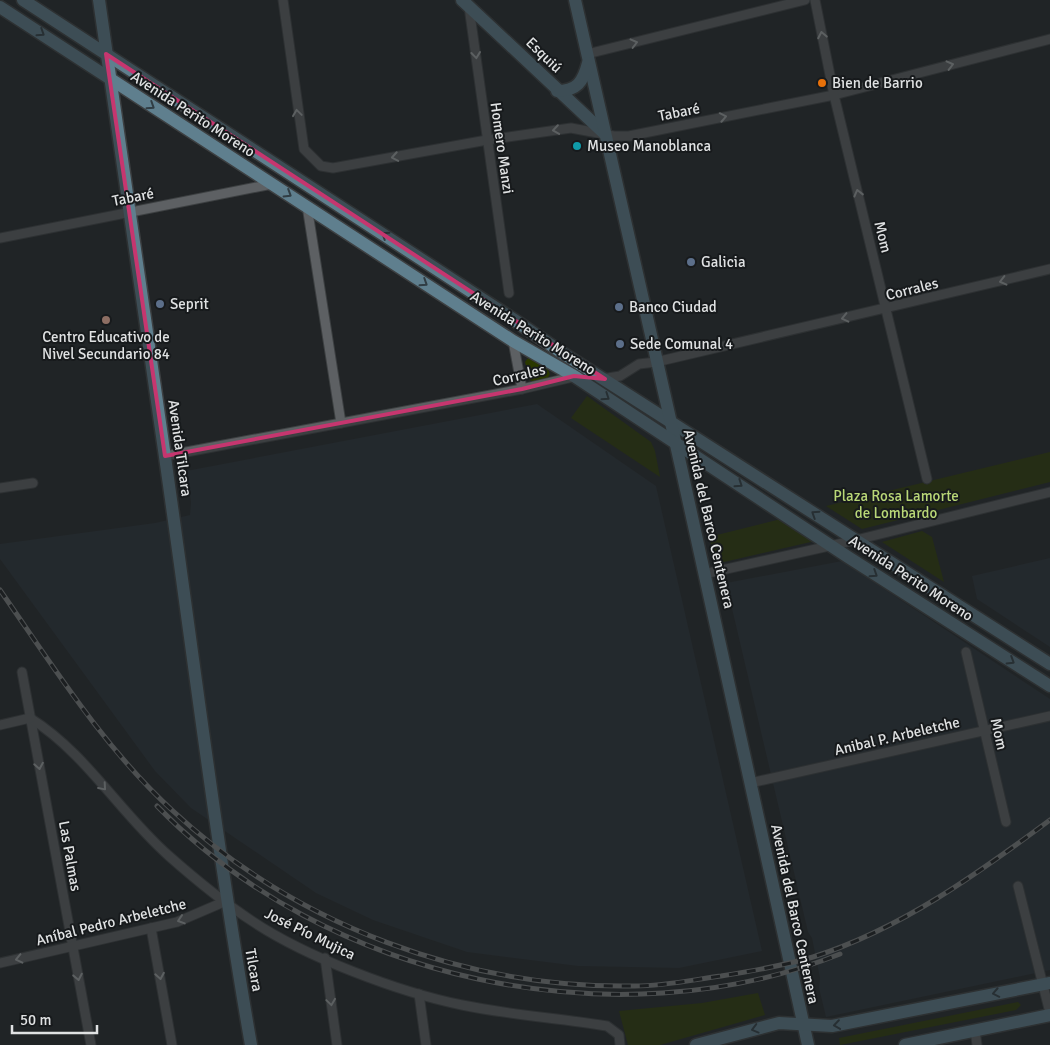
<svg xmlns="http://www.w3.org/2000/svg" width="1050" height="1045" viewBox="0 0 1050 1045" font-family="Signika,sans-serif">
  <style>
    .built { fill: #272f35 }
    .green { fill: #2a3800 }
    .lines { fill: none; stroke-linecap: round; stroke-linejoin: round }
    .street-casing { stroke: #3d4042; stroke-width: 11 }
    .secondary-casing { stroke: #3d4042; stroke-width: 15 }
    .street { stroke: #5d6063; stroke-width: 9 }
    .secondary { stroke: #5f7f8e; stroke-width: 12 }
    .rail-casing { stroke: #808384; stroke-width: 5 }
    .rail { stroke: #171a1c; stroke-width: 3; stroke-dasharray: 9; stroke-linecap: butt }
    .oneway { stroke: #303d44 }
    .oneway2 { stroke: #a5a8a9 }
    .marked { fill: none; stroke: #c6366f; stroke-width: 4; stroke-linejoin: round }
    .food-dot { fill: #e8710a; stroke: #171a1c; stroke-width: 2 }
    .culture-dot { fill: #0f9aa8; stroke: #171a1c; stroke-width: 2 }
    .service-dot { fill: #5c6f8a; stroke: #171a1c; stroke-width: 2 }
    .education-dot { fill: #8d6e63; stroke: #171a1c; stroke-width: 2 }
    .labels { text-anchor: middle; stroke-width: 4; stroke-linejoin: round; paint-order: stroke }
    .street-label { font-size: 15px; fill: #e0e2e3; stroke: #171a1c }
    .poi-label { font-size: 15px; fill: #e0e2e3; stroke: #171a1c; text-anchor: start }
    .park-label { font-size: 15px; fill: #b9d777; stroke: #171a1c }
  </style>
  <rect width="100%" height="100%" fill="#212426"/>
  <g class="built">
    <path d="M537 404 656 486 762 951 679 968 578 966 467 952 373 920 316 893 191 808 155 771 0 559V544L155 523 190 515 191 502 186 471Z"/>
    <path d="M1050 558V647L977 599 972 576Z"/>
    <path d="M842 561 1050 699V970L826 1017 819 988 820 978 812 938 808 932 726 583Z"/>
  </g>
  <g class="green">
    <path d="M528 358 548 370 550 374 547 379 534 382 530 380 525 362Z"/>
    <path d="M587 396 651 442 655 451 660 477 571 418Z"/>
    <path d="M1050 452V482L862 529 826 506Z"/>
    <path d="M781 519 815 541 724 562 719 561 714 556 709 537Z"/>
    <path d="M922 531 932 537 944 582 882 542Z"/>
    <path d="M758 993 765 1015 660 1045H628L619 1011 702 1003Z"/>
    <path d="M1018 1002 1021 1005 1016 1010 840 1045 839 1038Z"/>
  </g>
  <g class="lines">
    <g class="street-casing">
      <g id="street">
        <path d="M283 0 304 149 321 166 333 168 487 140 571 128 614 136H629L834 95 1050 39"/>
        <path d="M815 0 834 95 927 479"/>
        <path d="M469 7 509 293"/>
        <path d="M587 54 805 0"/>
        <path d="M307 206 341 423"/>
        <path d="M0 238 272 184"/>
        <path d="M513 341 522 389"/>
        <path d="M602 379 620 376 639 364 656 362 1050 269"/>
        <path d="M165 456 522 389 577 376"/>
        <path d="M0 488 33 483"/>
        <path d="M704 574 856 540 1050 492"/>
        <path d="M966 652 1006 822"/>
        <path d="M22 672 91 1045"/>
        <path d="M30 718C86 753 120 813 169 856 195 879 223 902 252 921 306 957 398 992 462 1005 510 1015 559 1018 607 1026L619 1035 620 1045"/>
        <path d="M0 725 30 718"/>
        <path d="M750 783 1050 716"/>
        <path d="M1018 886 1050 1013"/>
        <path d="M151 928 172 1045"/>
        <path d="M325 958 337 1045"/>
        <path d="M0 963 177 922 226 901"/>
        <path d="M419 994 426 1045"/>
        <path d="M975 1030 977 1045"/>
      </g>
    </g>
    <g class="secondary-casing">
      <g id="secondary">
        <path d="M23 0 513 319 561 352 1050 664"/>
        <path d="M99 0C120 152 143 304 165 457 193 653 217 850 251 1045"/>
        <path d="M462 0 604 133"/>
        <path d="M575 0 681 467 808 1045"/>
        <path d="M0 7 513 341 574 376 848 557 1050 686"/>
        <path d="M557 91C577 91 583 82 588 63"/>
        <path d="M696 1045 779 1023 832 1026 1050 983"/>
        <path d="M905 1045 1050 1015"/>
      </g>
    </g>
    <use href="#street" class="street"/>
    <use href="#secondary" class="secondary"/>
    <g class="rail-casing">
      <g id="rail">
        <path d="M0 590C53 666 104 748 173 811 296 925 466 989 635 986 664 986 692 980 721 976 752 971 783 966 813 957 901 929 977 874 1050 820"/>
        <path d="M157 806C326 981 616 1043 840 954"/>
      </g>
    </g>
    <use href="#rail" class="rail"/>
  </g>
  <defs><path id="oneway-chevron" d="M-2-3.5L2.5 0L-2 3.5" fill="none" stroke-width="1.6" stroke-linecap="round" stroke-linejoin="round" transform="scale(1.25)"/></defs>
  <g class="oneway">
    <use href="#oneway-chevron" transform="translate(41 33) rotate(33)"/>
    <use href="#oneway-chevron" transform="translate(151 106) rotate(33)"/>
    <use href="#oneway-chevron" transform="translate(288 194) rotate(32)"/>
    <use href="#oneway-chevron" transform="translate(385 235) rotate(-147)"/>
    <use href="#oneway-chevron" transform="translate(424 283) rotate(33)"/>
    <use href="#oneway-chevron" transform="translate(606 397) rotate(34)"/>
    <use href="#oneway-chevron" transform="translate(739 484) rotate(34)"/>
    <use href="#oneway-chevron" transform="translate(815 514) rotate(-147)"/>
    <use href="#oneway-chevron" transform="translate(874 574) rotate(33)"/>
    <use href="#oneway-chevron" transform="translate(1011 661) rotate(32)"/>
    <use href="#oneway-chevron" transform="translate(996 993) rotate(169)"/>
    <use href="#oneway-chevron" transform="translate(837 1025) rotate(172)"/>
    <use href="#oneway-chevron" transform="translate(755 1029) rotate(165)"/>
  </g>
  <g class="oneway2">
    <use href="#oneway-chevron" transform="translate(822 35) rotate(-101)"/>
    <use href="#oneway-chevron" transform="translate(634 43) rotate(-14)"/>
    <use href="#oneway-chevron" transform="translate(476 55) rotate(83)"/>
    <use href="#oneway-chevron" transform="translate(950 65) rotate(-14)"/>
    <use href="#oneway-chevron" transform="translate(297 113) rotate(-98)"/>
    <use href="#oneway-chevron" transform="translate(723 117) rotate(-11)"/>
    <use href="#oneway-chevron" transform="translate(556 130) rotate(172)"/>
    <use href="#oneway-chevron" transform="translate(395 157) rotate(170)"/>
    <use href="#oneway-chevron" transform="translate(858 193) rotate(-104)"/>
    <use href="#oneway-chevron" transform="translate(1003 281) rotate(166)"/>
    <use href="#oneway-chevron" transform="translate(845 318) rotate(167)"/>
    <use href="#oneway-chevron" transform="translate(39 766) rotate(80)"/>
    <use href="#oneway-chevron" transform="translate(103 787) rotate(49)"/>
    <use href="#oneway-chevron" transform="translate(181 920) rotate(162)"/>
    <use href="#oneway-chevron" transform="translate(19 959) rotate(167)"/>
    <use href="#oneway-chevron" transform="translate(160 976) rotate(80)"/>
    <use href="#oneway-chevron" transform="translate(78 977) rotate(79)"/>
    <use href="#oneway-chevron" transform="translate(331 1002) rotate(82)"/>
  </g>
  <path d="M0 0H1050V1045H0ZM106 54 605 379 574 376 522 389 165 456Z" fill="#212426" fill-opacity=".55" fill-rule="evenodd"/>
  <path class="marked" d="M106 54 605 379 574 376 522 389 165 456Z"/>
  <circle class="food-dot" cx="822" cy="83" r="5"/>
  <circle class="culture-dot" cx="577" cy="146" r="5"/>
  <g class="service-dot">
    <circle cx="691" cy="262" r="5"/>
    <circle cx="160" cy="304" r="5"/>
    <circle cx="619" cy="307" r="5"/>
    <circle cx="620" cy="344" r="5"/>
  </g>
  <circle class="education-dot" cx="106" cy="320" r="5"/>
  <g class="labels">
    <g class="street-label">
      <text transform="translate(544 55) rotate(44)" y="5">Esquiú</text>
      <text transform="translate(679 112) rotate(-11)" y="5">Tabaré</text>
      <text transform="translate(193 114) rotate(33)" y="5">Avenida Perito Moreno</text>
      <text transform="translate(502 148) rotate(82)" y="5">Homero Manzi</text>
      <text transform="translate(133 197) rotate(-11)" y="5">Tabaré</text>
      <text transform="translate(883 237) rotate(76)" y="5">Mom</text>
      <text transform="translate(912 289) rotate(-14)" y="5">Corrales</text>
      <text transform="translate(533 333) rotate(32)" y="5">Avenida Perito Moreno</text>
      <text transform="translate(519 375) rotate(-13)" y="5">Corrales</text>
      <text transform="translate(180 448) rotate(82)" y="5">Avenida Tilcara</text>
      <text transform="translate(709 519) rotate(77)" y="5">Avenida del Barco Centenera</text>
      <text transform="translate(911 578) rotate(33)" y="5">Avenida Perito Moreno</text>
      <text transform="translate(999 734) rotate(77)" y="5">Mom</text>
      <text transform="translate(897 736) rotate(-13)" y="5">Anibal P. Arbeletche</text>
      <text transform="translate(70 856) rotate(80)" y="5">Las Palmas</text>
      <text transform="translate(795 914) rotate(78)" y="5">Avenida del Barco Centenera</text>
      <text transform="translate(111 922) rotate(-14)" y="5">Aníbal Pedro Arbeletche</text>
      <text transform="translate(310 934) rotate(26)" y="5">José Pío Mujica</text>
      <text transform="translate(254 970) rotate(80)" y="5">Tilcara</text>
    </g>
    <g class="poi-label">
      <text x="832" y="88">Bien de Barrio</text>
      <text x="587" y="151">Museo Manoblanca</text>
      <text x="701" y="267">Galicia</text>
      <text x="170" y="309">Seprit</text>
      <text x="629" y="312">Banco Ciudad</text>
      <text x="106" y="342" text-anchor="middle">Centro Educativo de<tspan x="106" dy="17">Nivel Secundario 84</tspan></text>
      <text x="630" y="349">Sede Comunal 4</text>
    </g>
    <g class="park-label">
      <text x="896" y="501">Plaza Rosa Lamorte<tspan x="896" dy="17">de Lombardo</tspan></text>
    </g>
  </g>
  <path d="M12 1025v8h85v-8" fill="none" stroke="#e0e2e3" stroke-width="2.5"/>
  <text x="20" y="1025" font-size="15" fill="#e0e2e3" stroke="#171a1c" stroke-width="4" paint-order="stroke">50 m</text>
</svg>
